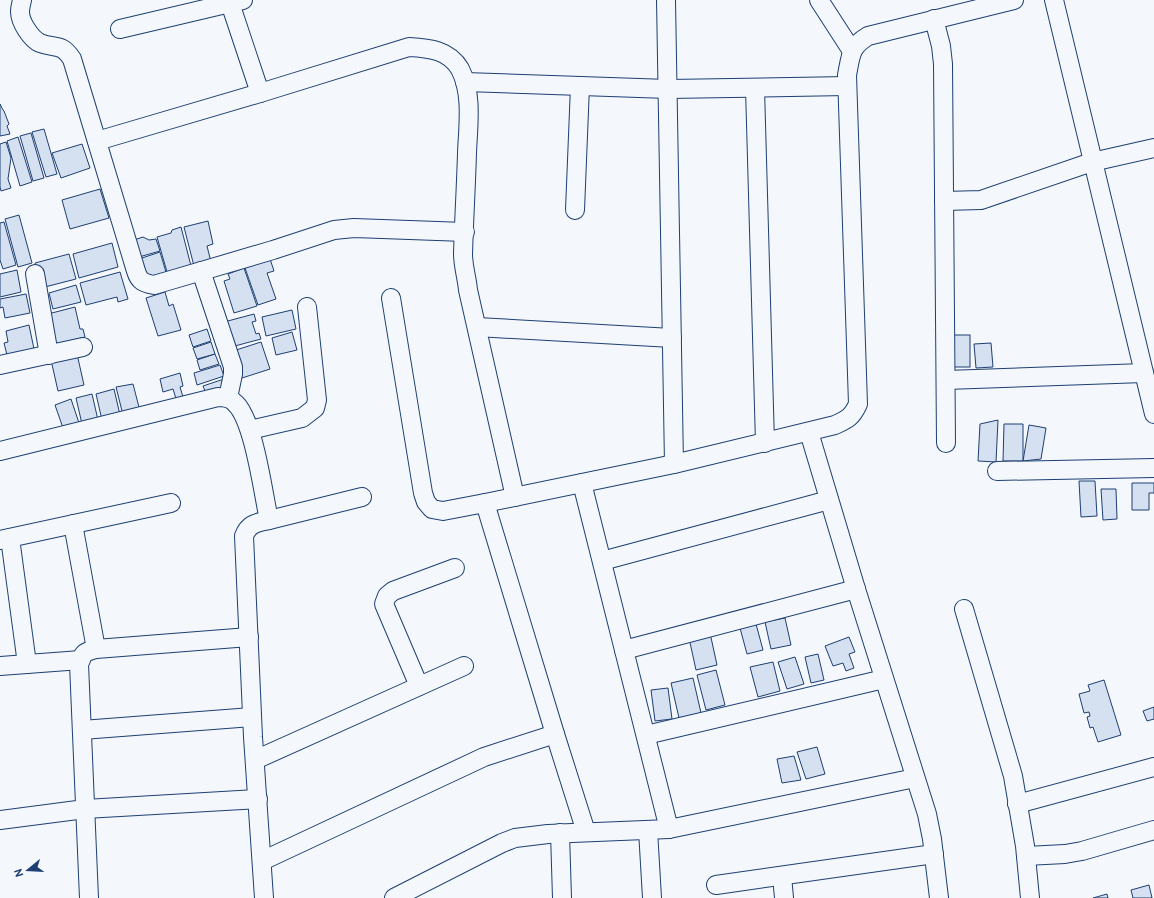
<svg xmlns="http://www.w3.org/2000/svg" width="1154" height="898" viewBox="0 0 1154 898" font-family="Overpass,sans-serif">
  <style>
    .building { fill: #d5e0f0; stroke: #1d3f73 }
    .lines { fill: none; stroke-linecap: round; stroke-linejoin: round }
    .minor-casing { stroke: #1d3f73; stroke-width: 20 }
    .minor { stroke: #f4f7fb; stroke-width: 18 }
  </style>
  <rect width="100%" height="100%" fill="#f4f7fb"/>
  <g class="building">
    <path d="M0 104 3 110 4 111 9 124 7 126 10 134 0 136Z"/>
    <path d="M44 129 57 174 46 177 32 132Z"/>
    <path d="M31 133 44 178 33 181 20 136Z"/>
    <path d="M18 137 32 182 20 186 7 141Z"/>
    <path d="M6 142 11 158 8 179 11 188 1 191 0 187V144Z"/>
    <path d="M82 144 90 168 61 178 52 153Z"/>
    <path d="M100 189 109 218 70 229 62 200Z"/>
    <path d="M19 215 32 263 18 267 5 219Z"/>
    <path d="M208 221 213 244 207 246 211 262 194 266 184 227Z"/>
    <path d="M4 222 16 265 3 269 0 260V223Z"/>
    <path d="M181 227 191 266 167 272 157 237 171 233 172 230Z"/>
    <path d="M143 237 149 240 156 239 160 251 139 257 134 240Z"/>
    <path d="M112 243 118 267 79 278 73 254Z"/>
    <path d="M160 252 166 272 145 278 139 259Z"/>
    <path d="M69 254 76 279 41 288 35 263Z"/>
    <path d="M270 259 274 271 267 273 276 299 258 305 245 268Z"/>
    <path d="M244 268 257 306 234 313 224 281 230 279 228 274Z"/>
    <path d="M17 270 21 292 0 297V274Z"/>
    <path d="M120 272 128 299 118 302 117 297 86 305 80 283Z"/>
    <path d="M76 285 81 302 53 309 49 293Z"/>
    <path d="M165 292 169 306 173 304 181 330 158 336 146 298Z"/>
    <path d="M26 294 30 313 5 318 3 307 0 308V299Z"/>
    <path d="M75 307 80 329H83L85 337 52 345 48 314Z"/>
    <path d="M292 310 296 329 266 336 262 317Z"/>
    <path d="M254 314 256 321 252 322 256 334 259 333 261 339 231 347 224 322Z"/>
    <path d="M29 325 34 349 7 355 4 343 8 342 6 331Z"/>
    <path d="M207 329 211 341 193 347 189 335Z"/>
    <path d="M292 332 297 350 276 355 272 338Z"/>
    <rect x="951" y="335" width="19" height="32"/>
    <path d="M211 342 215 354 197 359 193 348Z"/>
    <path d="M261 342 270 369 242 378 233 351Z"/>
    <path d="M991 343 993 367 976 368 974 344Z"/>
    <path d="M77 354 84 385 58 391 51 360Z"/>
    <path d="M215 354 219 364 200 370 197 360Z"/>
    <path d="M220 365 224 376 197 385 194 373Z"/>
    <path d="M180 373 183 386 180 387 184 400 177 402 173 389 163 392 160 379Z"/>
    <path d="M224 379 227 389 207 396 203 386Z"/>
    <path d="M133 384 140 411 123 415 116 387Z"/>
    <path d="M114 389 120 415 102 420 96 394Z"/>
    <path d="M92 394 98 420 82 424 76 398Z"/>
    <path d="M71 399 79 423 63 428 55 405Z"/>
    <path d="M998 420 996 462 978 461 980 424Z"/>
    <path d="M1004 424H1023V461H1003Z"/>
    <path d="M1029 425 1046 428 1041 459 1023 461Z"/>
    <path d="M1079 481H1095L1097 516 1081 517Z"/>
    <path d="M1132 483H1154V493H1149V510H1132Z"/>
    <path d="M1101 489H1116L1117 519 1103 520Z"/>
    <path d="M785 618 791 645 771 649 765 622Z"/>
    <path d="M756 624 763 650 747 654 740 628Z"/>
    <path d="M710 633 717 665 696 670 689 638Z"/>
    <path d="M849 637 855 652 849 654 854 668 846 671 843 663 833 666 825 646Z"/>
    <path d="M818 654 824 680 811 683 805 657Z"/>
    <path d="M795 657 804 684 787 689 778 662Z"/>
    <path d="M773 662 780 691 758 697 750 667Z"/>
    <path d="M716 670 725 705 706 710 697 675Z"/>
    <path d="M693 678 701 713 679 718 671 683Z"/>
    <path d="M1104 680 1121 735 1098 742 1093 727 1090 728 1087 717 1090 716 1089 712 1084 713 1079 694 1090 691 1088 685Z"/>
    <path d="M668 688 672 719 655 721 651 690Z"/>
    <path d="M1154 707V719L1147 721 1143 711Z"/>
    <path d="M817 747 825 774 806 779 797 752Z"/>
    <path d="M794 756 801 780 782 783 777 759Z"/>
    <path d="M1149 885 1152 898H1133L1131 890Z"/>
    <path d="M1107 894 1108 898H1093Z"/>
  </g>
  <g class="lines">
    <g class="minor-casing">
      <g id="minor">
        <path d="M22 0C21 4 20 8 20 12 20 22 31 39 40 43 55 49 61 42 72 59L136 271C139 281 143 283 154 285L273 250 334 230 354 228 465 232"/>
        <path d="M229 0 260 93"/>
        <path d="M666 0 674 464"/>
        <path d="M819 0 852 51"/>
        <path d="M1054 0 1154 414"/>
        <path d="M934 19 941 46 943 64 946 443"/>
        <path d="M120 29 243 0"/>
        <path d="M465 82 668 89 847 86"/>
        <path d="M755 88 765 443"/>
        <path d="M97 141 260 93 409 47C429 48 449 50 460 69 473 94 468 126 467 153 466 187 464 220 463 254 463 266 467 278 468 290L515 497"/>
        <path d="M944 201 981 200 1092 162 1154 148"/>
        <path d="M575 210 580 86"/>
        <path d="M201 271 233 367V374L228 398"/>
        <path d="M35 274 49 355"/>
        <path d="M391 298 423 493 426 502 432 509 443 511 485 503 674 464 835 425C848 419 852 417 858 404L847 75C851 55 850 47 868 36L1014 0"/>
        <path d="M477 327 672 338"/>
        <path d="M0 365 83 347"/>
        <path d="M946 380 1144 373"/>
        <path d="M250 430 302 418 315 408 317 400 307 307"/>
        <path d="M809 432 856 589 927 814 932 839 939 898"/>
        <path d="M0 451 218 397C225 397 231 398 235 403 254 420 263 493 269 520 257 523 249 523 244 536L253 737 264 898"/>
        <path d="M997 471 1154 468"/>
        <path d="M582 483 669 829"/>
        <path d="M485 503 555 734 586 832"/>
        <path d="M269 520 362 497"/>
        <path d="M73 524 96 649"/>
        <path d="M10 538 27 664"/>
        <path d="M0 540 171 503"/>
        <path d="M602 561 829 500"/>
        <path d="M964 609 1013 776 1025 846 1030 898"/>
        <path d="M624 650 856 589"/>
        <path d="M0 666 81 660"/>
        <path d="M419 686 384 604 387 596 393 591 455 568"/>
        <path d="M82 730 252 717"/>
        <path d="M646 735 884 679"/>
        <path d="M255 760 464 666"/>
        <path d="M1017 804 1154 767"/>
        <path d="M0 820 85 809 258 799"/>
        <path d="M648 830 652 898"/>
        <path d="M560 833 562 898"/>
        <path d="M1026 856 1065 854 1082 851 1154 830"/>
        <path d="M262 861 484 757 555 734"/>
        <path d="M782 876 784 898"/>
        <path d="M716 885 934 854"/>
        <path d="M89 898 79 664C83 653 84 652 96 649L249 637"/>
        <path d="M394 898 502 843 515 838 548 834 669 829 915 778"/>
      </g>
    </g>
    <use href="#minor" class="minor"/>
  </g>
  <g transform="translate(28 870) rotate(252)" stroke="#f4f7fb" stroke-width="3" paint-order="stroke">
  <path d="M0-3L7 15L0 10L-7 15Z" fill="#1d3f73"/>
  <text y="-6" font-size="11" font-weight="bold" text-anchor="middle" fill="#1d3f73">N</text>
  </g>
</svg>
